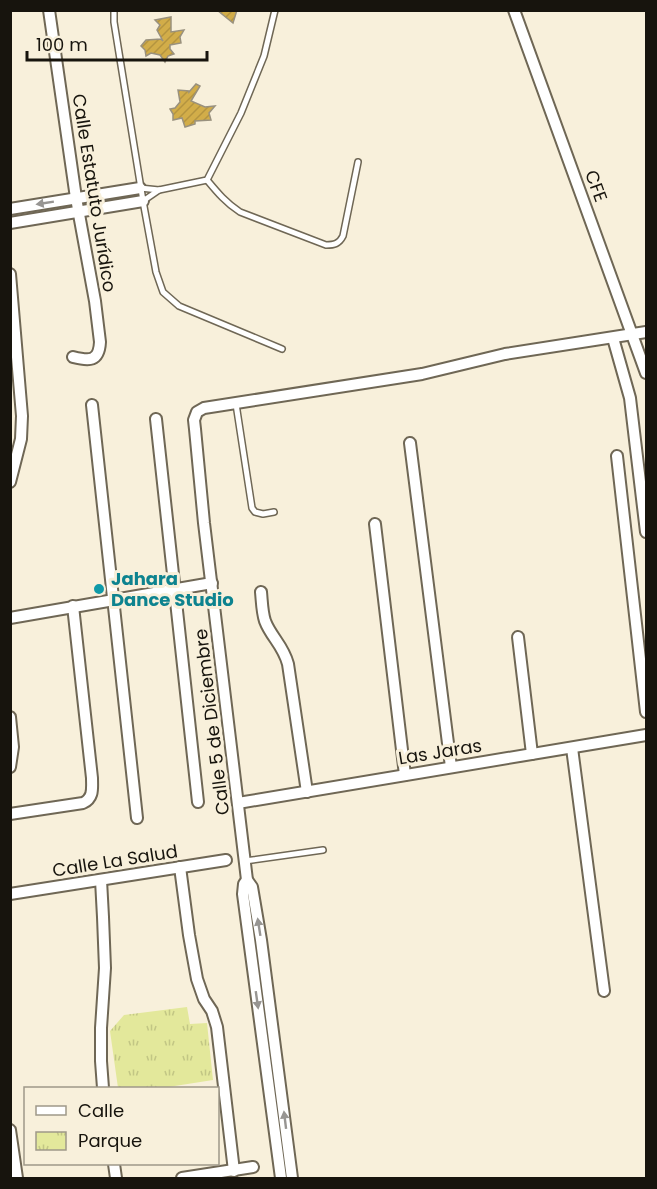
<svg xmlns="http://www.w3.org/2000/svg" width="657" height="1189" viewBox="0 0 657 1189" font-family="Poppins,sans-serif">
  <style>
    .park { fill: url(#park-tufts) }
    .building { fill: url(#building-hatch); stroke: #99917e; stroke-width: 1.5 }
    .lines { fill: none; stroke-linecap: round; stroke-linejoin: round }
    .lane-casing { stroke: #6f6755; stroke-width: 8 }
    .street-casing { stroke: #6f6755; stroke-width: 14 }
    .lane { stroke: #fff; stroke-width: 5 }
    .street { stroke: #fff; stroke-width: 10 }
    .oneway { fill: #979592 }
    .culture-dot { fill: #0f9aa8; stroke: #f8f0db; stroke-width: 2 }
    .labels { text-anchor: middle; stroke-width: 6; stroke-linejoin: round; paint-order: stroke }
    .street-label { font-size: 18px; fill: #17140d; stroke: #f8f0db }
    .culture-label { font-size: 18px; font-weight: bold; fill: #0d838f; stroke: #f8f0db; text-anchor: start }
  </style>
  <defs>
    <pattern id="park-tufts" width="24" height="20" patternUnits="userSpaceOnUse" patternTransform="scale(1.5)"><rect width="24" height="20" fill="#e3e89b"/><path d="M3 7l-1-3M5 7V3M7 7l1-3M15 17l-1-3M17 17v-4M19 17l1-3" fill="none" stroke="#c2c684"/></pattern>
    <pattern id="building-hatch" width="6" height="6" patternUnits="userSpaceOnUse" patternTransform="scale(1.5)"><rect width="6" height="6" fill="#d2ad49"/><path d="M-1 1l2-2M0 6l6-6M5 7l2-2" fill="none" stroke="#b4943f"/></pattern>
  </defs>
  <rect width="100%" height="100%" fill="#f8f0db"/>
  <path class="park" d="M187 1007 190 1024 207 1023 213 1080 162 1088H118L110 1031 124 1015Z"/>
  <g class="building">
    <path d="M217 10H237L233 23Z"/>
    <path d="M171 17V32L184 30 180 37 181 43 170 45V49L174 54 168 56 165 62 160 55 151 53 146 56 145 50 141 46 146 40 161 39 163 41 157 30 160 25 155 20Z"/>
    <path d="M196 84 200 86 191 101 205 107 215 106 209 113 211 120 195 121V124L185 127 182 118 173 120V114L170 109 175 108 180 102 178 90 189 91V92Z"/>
  </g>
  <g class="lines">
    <g class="lane-casing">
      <g id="lane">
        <path d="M114 10V22L143 201 156 272 163 292 179 306 282 349"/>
        <path d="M207 180C217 192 226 203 240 212L326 245C334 245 339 244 343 236L358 162"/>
        <path d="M140 188 159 190 207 180 241 113 264 56 275 10"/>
        <path d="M143 201 159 190"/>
        <path d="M236 404 252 508 255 512 263 514 274 512"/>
        <path d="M245 861 323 850"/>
      </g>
    </g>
    <g class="street-casing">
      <g id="street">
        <path d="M49 10 76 198 95 301 100 342C99 362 89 361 73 357"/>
        <path d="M514 10 646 373"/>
        <path d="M10 209 140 188"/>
        <path d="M10 223 143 201"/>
        <path d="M10 274 22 416 21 439 10 482"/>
        <path d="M613 338 630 398 646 532"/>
        <path d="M92 405 137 818"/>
        <path d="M156 419 198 802"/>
        <path d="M410 443 451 767"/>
        <path d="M617 456 646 712"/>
        <path d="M375 524 405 775"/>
        <path d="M261 592C262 602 262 612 265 621 271 637 283 645 288 664L307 792"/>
        <path d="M10 618 212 583"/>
        <path d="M518 637 532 754"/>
        <path d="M10 717 13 747 10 767"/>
        <path d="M572 748 604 991"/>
        <path d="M238 803 646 735"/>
        <path d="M10 814 83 803C94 798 92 788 92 778L73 606"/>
        <path d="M180 867 189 935 197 979 204 999 212 1011 217 1027 234 1171"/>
        <path d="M101 880 103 917 105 968 101 1028V1061L103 1088"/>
        <path d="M247 880 244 884 243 894 281 1178"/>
        <path d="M10 894 226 860"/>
        <path d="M10 1130 17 1178"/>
        <path d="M114 1164 116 1178"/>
        <path d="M182 1178 253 1167"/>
        <path d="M292 1178 261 940 252 887 247 880 204 523 195 429 194 420 197 412 204 408 422 374 505 354 646 332"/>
      </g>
    </g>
    <use href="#lane" class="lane"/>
    <use href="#street" class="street"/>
  </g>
  <defs><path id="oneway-solid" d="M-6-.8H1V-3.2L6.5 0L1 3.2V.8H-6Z" transform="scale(1.5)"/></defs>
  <g class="oneway">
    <use href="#oneway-solid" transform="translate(45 203) rotate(171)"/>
    <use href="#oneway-solid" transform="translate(259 927) rotate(-99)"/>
    <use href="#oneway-solid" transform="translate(257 1000) rotate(82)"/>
    <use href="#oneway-solid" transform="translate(285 1120) rotate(-97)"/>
  </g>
  <circle class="culture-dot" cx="99" cy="589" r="6"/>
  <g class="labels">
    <g class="street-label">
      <text transform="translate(596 186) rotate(70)" y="6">CFE</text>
      <text transform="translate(94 193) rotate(81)" y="6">Calle Estatuto Jurídico</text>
      <text transform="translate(212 722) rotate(-97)" y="6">Calle 5 de Diciembre</text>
      <text transform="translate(440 752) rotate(-9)" y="6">Las Jaras</text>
      <text transform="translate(115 861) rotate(-9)" y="6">Calle La Salud</text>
    </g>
    <g class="culture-label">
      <text x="111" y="585">Jahara<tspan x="111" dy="21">Dance Studio</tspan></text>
    </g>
  </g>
  <rect width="657" height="1189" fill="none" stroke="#17140d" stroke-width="24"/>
  <rect x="24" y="1087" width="195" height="78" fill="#f8f0db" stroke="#9e9889" stroke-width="1.5"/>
  <rect x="36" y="1106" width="30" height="9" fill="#ffffff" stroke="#9e9889" stroke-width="1.5"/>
  <text x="78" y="1117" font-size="18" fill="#17140d">Calle</text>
  <rect x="36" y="1132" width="30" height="18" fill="url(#park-tufts)" stroke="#9e9889" stroke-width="1.5"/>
  <text x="78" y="1147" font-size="18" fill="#17140d">Parque</text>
  <path d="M27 51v9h180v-9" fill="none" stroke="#17140d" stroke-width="3"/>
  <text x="36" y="51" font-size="18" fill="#17140d" stroke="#f8f0db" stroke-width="4.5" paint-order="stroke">100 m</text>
</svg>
